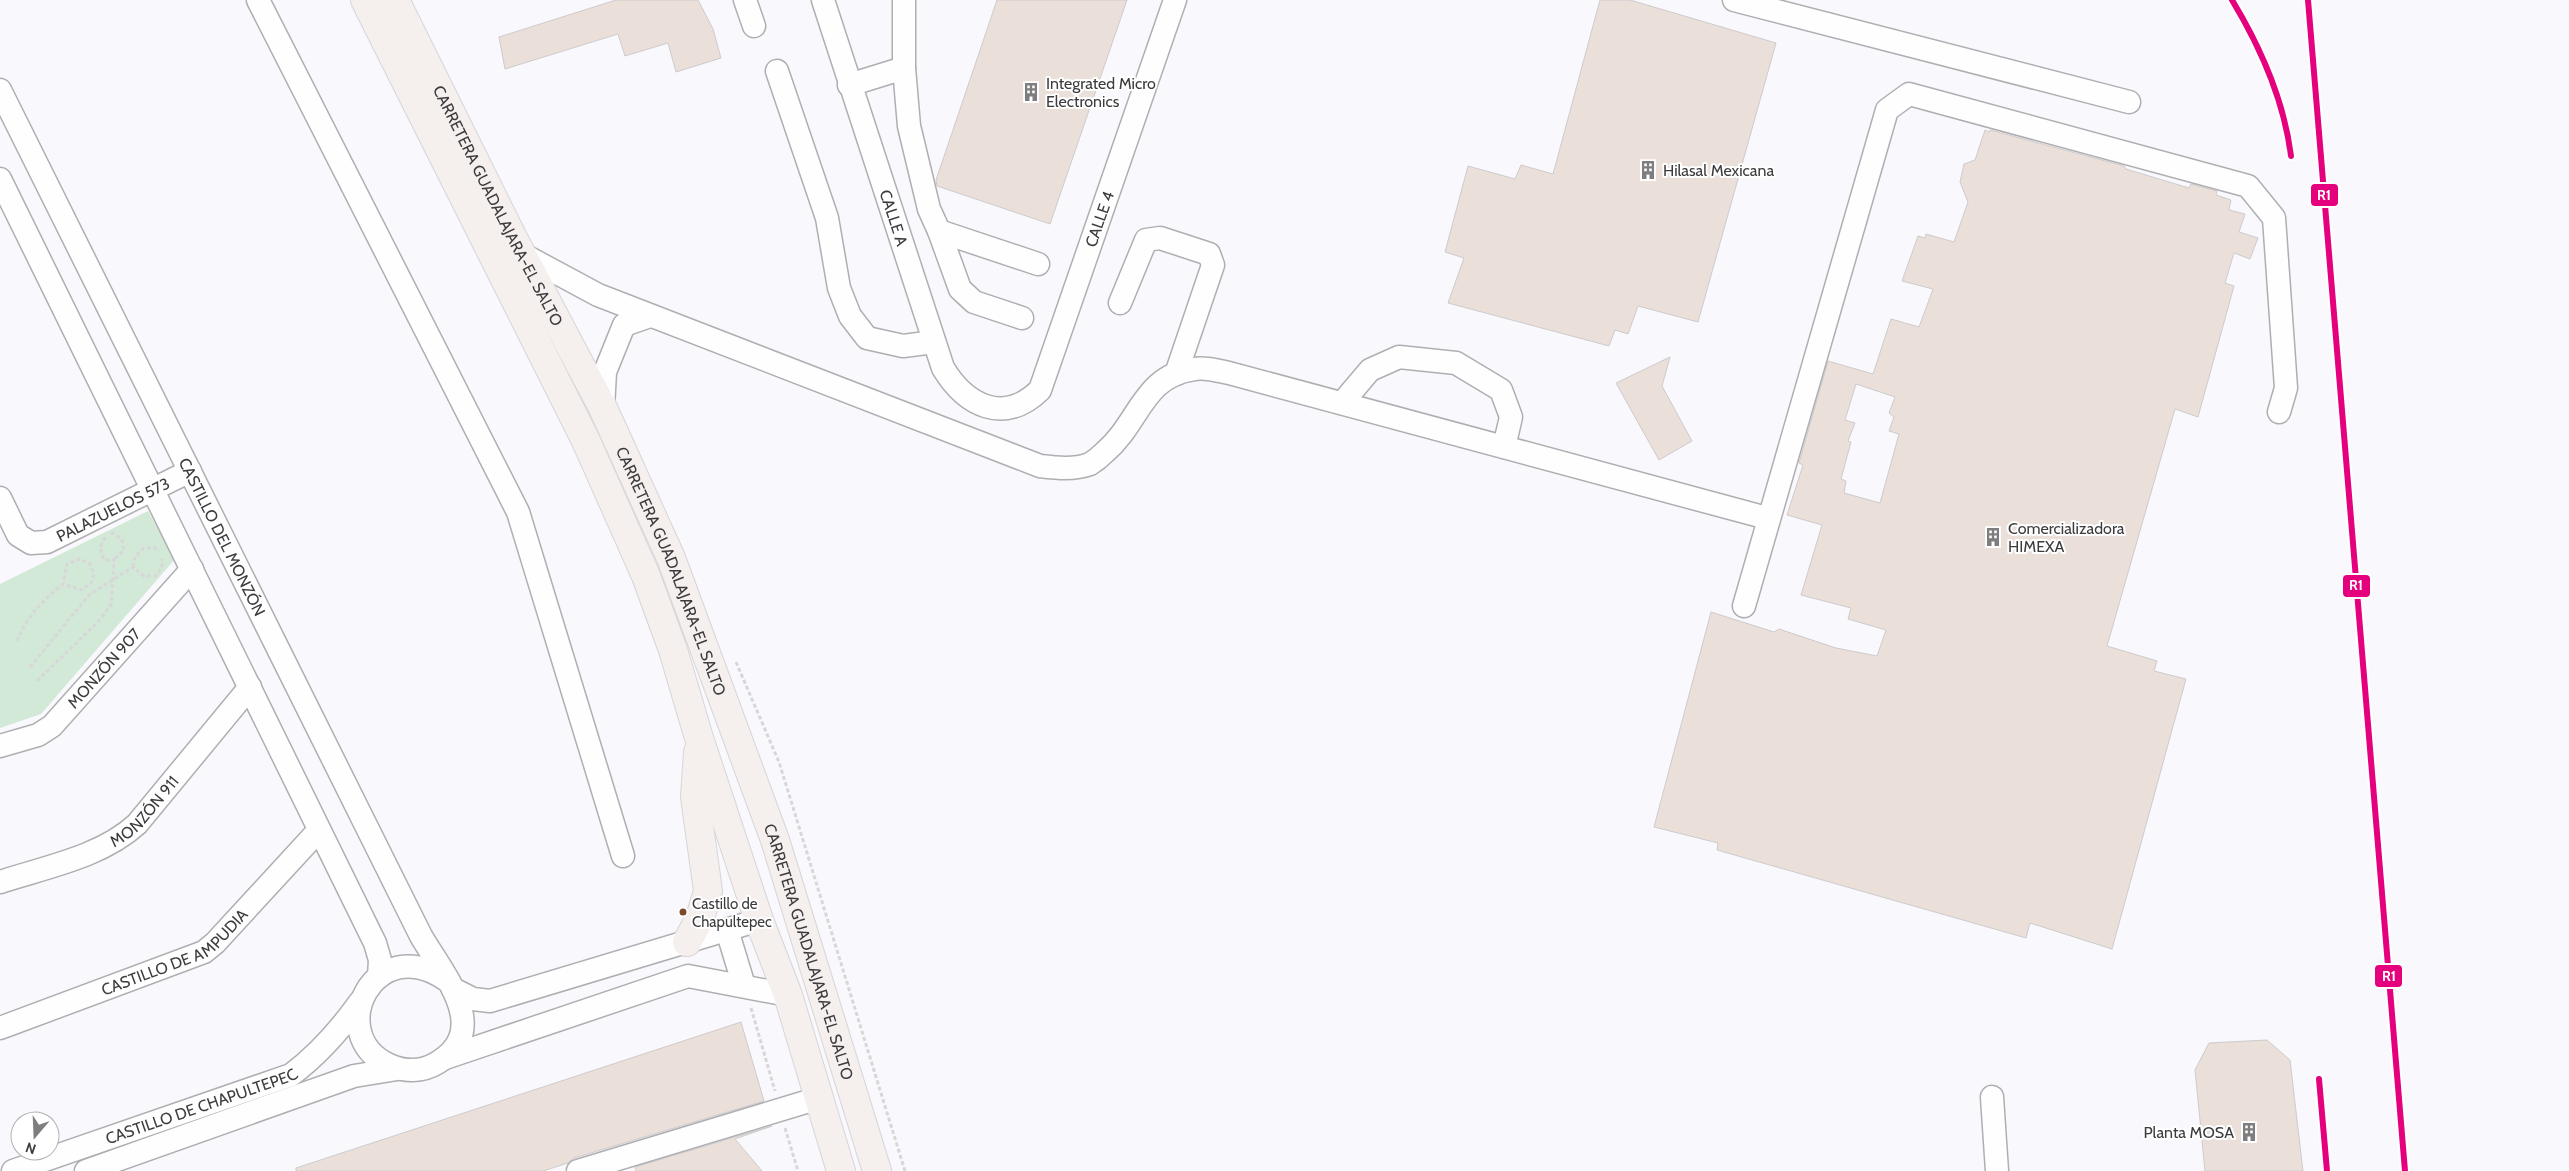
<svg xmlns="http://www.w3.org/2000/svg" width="2569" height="1171" viewBox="0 0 2569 1171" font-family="Cabin,sans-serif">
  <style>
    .green { fill: #d2e9d8 }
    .building { fill: #eadfd9; stroke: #cdcbcd; fill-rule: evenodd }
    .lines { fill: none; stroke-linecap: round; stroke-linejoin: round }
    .minor-casing { stroke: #afaeb1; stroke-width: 25 }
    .major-casing { stroke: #d6d5d8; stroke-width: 30 }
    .path { stroke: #d7d7d8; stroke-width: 3; stroke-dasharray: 4 2.5; stroke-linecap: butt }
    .minor { stroke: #fefeff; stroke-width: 22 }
    .major { stroke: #f5efee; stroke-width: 28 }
    .rail-1-casing { stroke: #fff; stroke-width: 10 }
    .rail-1 { stroke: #e5007d; stroke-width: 6 }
    .bus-dot { fill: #7a4b2a; stroke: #fff; stroke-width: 2 }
    .labels { text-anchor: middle; stroke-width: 4; stroke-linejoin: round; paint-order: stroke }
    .bus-label { font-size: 15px; fill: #3c3b3e; stroke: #fff; text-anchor: start }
    .poi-label { font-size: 16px; fill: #3c3b3e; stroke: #fff; text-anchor: start }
    .street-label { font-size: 16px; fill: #3c3b3e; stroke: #fff }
    .line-badge { stroke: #fff; stroke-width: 2 }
    .badge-label { font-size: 14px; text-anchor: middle; font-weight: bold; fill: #fff }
  </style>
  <rect width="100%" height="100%" fill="#f9f8fc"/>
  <path class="green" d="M148 511 175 559 41 714 0 728V584Z"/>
  <g class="building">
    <path d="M616 0H698L713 29 721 58 676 72 668 43 625 56 618 34 505 69 499 37Z"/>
    <path d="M997 0H1127L1050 224 937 186 936 180Z"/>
    <path d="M1600 0H1630L1776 43 1698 322 1638 306 1628 334 1615 330 1609 346 1448 303 1464 258 1445 252 1468 166 1515 179 1521 165 1553 174Z"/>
    <path d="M1985 130 1989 132 1990 130 2124 166 2126 169 2189 188 2191 184 2217 191 2216 195 2231 200 2229 210 2245 214 2239 232 2258 238 2250 259 2234 253 2225 283 2234 286 2198 417 2175 409 2107 646 2157 661 2154 671 2186 679 2112 949 2030 923 2026 938 1717 850 1718 843 1654 827 1711 612 1774 632 1779 629 1836 648 1877 656 1886 630 1848 619 1851 608 1801 595 1822 525 1787 515 1803 465 1799 463 1828 361 1873 374 1891 319 1919 327 1933 289 1902 281 1918 236 1925 238 1926 234 1954 242 1968 202 1960 182 1964 164 1975 160ZM1856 384 1895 397 1889 413 1894 417 1889 431 1899 434 1880 503 1844 493 1846 481 1841 479 1851 442 1848 441 1855 423 1845 420Z"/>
    <path d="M1670 357 1662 386 1692 441 1659 460 1616 383Z"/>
    <path d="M741 1022 764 1101 574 1158 568 1163 543 1171H296V1168Z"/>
    <path d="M2267 1040 2290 1060 2303 1171H2205L2195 1070 2209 1043Z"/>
    <path d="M772 1126 735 1139 762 1171H636L635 1167Z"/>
  </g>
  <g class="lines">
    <g class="minor-casing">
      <g id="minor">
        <path d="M258 0 518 512 623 856"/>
        <path d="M745 0 754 26"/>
        <path id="s1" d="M823 0 943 368C966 406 1004 425 1040 390L1175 0"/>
        <path d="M1734 0 2129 102"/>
        <path d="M904 68V0"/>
        <path d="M777 71 827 218 839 288 850 316 867 338 903 346 934 342"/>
        <path d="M849 85 904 68 909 126 929 209 939 231 960 289 974 302 1022 318"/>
        <path id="s2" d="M0 90 421 936C443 974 493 1030 437 1063 422 1072 405 1072 389 1065 323 1035 374 928 448 981"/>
        <path d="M0 179 375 943 380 960 379 977"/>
        <path d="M939 231 1038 264"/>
        <path d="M520 253 598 295 1040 466C1057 468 1074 470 1090 464 1095 461 1101 456 1105 452 1140 422 1143 375 1195 369 1205 367 1219 371 1229 373L1767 518"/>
        <path d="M1120 303 1146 240 1160 238 1209 254 1213 265 1176 374"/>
        <path d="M1342 403 1370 370 1399 357 1456 363 1501 390 1511 417 1504 447"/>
        <path d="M603 408 605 372 624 325 650 316"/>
        <path id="s3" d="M0 498 18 535 31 543 47 542 190 471"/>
        <path d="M1744 606 1887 110 1909 94 2248 186 2274 218 2286 388 2279 412"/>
        <path id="s4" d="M0 746 38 735 52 726 192 569"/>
        <path id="s5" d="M0 882C46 867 101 857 137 824L250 687"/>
        <path d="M727 930 744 986"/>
        <path d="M453 989 473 999 490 1001 759 920"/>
        <path id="s6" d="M0 1028 204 952 215 943 319 830"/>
        <path d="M445 1058 688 976 788 995"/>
        <path d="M1992 1097 1997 1171"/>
        <path id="s7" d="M13 1171 291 1075C319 1054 340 1030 360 1002"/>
        <path d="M86 1171 354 1076 397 1069"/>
        <path d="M578 1171 819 1098"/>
      </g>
    </g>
    <g class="major-casing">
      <g id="major">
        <path d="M365 0 586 441 646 576 673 650 699 738 759 920 788 995 841 1171"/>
        <path id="s8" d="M395 0 512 236 603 408 671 558 775 840 877 1171"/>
        <path d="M687 942 700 918 708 891 695 797 698 752"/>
      </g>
    </g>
    <g class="path">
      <path d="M111 534 113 533 122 540 124 550 114 560"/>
      <path d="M133 567 135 556 144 548H155L159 552"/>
      <path d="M17 641C27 616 42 601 63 584L81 590 91 583 94 574 90 564 80 559 67 564 63 584"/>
      <path d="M736 662 779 762 905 1171"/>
      <path d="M30 667 90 594 133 567 144 576H156L162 567V559"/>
      <path d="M37 681 97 623 111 605 114 560H104L100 548 105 537"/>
      <path d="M751 1008 775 1091"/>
      <path d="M785 1128 798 1171"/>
    </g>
    <use href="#minor" class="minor"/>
    <use href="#major" class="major"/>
    <g class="rail-1-casing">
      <g id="rail-1">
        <path d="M2232 0C2261 48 2284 100 2291 156"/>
        <path d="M2308 0 2405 1171"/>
        <path d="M2319 1079 2327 1171"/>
      </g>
    </g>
    <use href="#rail-1" class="rail-1"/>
  </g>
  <defs>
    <g id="building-bare" transform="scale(1.5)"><path d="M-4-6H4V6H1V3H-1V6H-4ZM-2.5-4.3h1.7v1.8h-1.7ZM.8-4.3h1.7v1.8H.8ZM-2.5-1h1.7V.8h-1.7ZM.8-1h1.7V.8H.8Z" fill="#7e7d80" stroke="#fff" stroke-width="2.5" paint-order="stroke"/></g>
  </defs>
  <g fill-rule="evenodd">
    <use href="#building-bare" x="1031" y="92"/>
    <use href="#building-bare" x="1648" y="170"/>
    <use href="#building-bare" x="1993" y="537"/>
    <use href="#building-bare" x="2249" y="1132"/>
  </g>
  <circle class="bus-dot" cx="683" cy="912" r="4.5"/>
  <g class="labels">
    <g class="bus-label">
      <text x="692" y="909">Castillo de<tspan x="692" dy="18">Chapultepec</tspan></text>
    </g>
    <g class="poi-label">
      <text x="1046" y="89">Integrated Micro<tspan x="1046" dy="18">Electronics</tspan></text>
      <text x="1663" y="176">Hilasal Mexicana</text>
      <text x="2008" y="534">Comercializadora<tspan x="2008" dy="18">HIMEXA</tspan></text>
      <text x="2234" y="1138" text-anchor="end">Planta MOSA</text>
    </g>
    <g class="street-label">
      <text dy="6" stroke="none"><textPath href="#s8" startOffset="230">CARRETERA GUADALAJARA-EL SALTO</textPath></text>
      <text dy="6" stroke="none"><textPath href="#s1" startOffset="229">CALLE A</textPath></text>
      <text dy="6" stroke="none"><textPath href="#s1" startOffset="686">CALLE 4</textPath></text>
      <text dy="6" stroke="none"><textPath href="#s3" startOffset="146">PALAZUELOS 573</textPath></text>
      <text dy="6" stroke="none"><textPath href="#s2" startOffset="499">CASTILLO DEL MONZÓN</textPath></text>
      <text dy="6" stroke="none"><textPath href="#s8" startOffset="635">CARRETERA GUADALAJARA-EL SALTO</textPath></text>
      <text dy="6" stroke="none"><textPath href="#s4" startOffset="134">MONZÓN 907</textPath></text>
      <text dy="6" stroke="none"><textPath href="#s5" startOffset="164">MONZÓN 911</textPath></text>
      <text dy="6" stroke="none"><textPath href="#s6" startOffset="192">CASTILLO DE AMPUDIA</textPath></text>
      <text dy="6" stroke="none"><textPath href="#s8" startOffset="1040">CARRETERA GUADALAJARA-EL SALTO</textPath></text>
      <text dy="6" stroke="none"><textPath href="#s7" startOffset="199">CASTILLO DE CHAPULTEPEC</textPath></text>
    </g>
  </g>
  <g class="line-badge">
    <rect x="2310" y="183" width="29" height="24" rx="5" fill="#e5007d"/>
    <rect x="2342" y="574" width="29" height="24" rx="5" fill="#e5007d"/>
    <rect x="2374" y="964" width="29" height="24" rx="5" fill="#e5007d"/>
  </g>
  <g class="badge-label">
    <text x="2324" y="200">R1</text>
    <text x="2356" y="590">R1</text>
    <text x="2389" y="981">R1</text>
  </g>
  <g transform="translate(35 1136) rotate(199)"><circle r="24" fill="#ffffff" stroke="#b1b1b2"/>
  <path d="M0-4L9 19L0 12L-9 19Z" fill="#7e7d80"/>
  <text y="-8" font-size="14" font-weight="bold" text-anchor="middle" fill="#3c3b3e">N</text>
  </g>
</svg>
